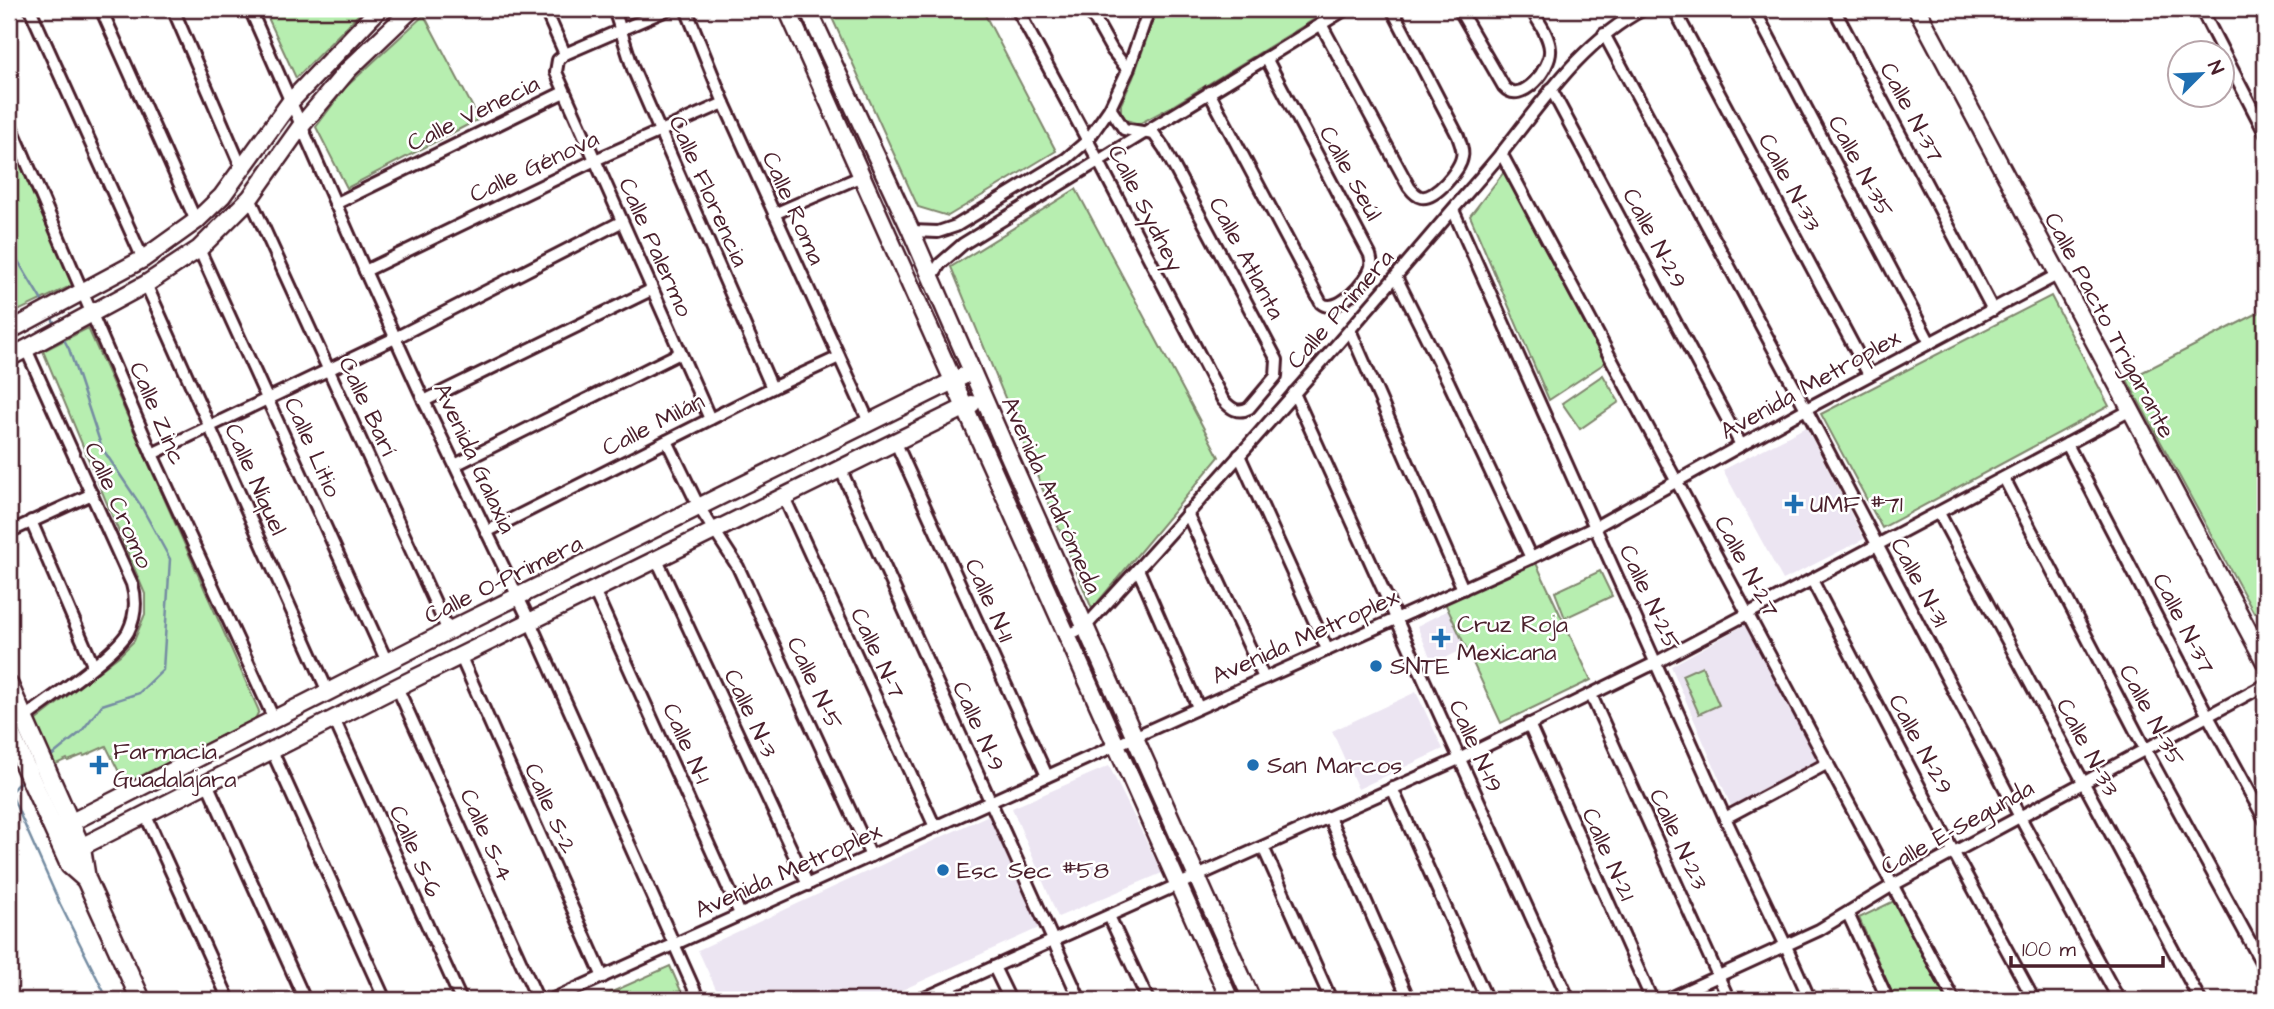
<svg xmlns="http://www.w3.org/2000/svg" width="2274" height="1009" viewBox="0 0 2274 1009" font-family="'Architects Daughter',sans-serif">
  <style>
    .built { fill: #ece5f2 }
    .green { fill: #b7eeb0; stroke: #80866e; stroke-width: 2 }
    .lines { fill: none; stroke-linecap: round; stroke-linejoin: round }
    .stream { stroke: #748ca2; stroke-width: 2.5 }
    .street-casing { stroke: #4a1f2b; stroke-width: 16 }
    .secondary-casing { stroke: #4a1f2b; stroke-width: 21 }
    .primary-casing { stroke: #4a1f2b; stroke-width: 23 }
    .street { stroke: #fff; stroke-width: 10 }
    .secondary { stroke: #fff; stroke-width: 16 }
    .primary { stroke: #fff; stroke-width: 18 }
    .poi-dot { fill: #1f6fb2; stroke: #fff; stroke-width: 2.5 }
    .labels { text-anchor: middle; stroke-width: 5; stroke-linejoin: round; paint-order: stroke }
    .street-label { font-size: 24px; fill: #4a1f2b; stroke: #fff }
    .poi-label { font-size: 24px; fill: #4a1f2b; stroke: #fff; text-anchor: start }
  </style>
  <rect width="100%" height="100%" fill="#fff"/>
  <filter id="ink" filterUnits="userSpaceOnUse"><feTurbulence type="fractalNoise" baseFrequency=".0143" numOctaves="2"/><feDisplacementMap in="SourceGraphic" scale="14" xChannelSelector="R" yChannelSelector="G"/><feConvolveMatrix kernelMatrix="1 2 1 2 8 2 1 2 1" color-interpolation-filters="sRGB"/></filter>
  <g filter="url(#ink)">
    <g class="built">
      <path d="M1806 427 1864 539 1783 580 1723 470Z"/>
      <path d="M1448 610 1466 648 1433 664 1417 626Z"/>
      <path d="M1748 623 1819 760 1731 806 1671 666Z"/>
      <path d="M1416 692 1443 749 1358 789 1332 731Z"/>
      <path d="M1109 766 1162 873 1058 917 1012 808Z"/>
      <path d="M991 814 1041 927 880 1000H721L698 950Z"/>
    </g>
    <g class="green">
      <path d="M264 9H364L296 78Z"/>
      <path d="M828 9H982L1056 151 948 216 918 207Z"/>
      <path d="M1157 9H1331L1169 108 1139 124 1126 120 1121 114V104L1133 78Z"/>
      <path d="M424 15 479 119 347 188 316 127 345 88Z"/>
      <path d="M9 133 77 283 18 311 9 290Z"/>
      <path d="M1504 172 1605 363 1549 400 1470 216Z"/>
      <path d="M1076 189 1219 457 1092 609 951 267Z"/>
      <path d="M2051 296 2109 406 1882 528 1821 414Z"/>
      <path d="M2264 310 2265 608 2254 613 2127 380Z"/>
      <path d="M88 328 259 711 255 719 125 784 106 746 84 756 83 755 68 761 67 759 54 765 35 721 120 655 134 641 145 614V594L43 351Z"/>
      <path d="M1603 375 1619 402 1580 429 1562 403Z"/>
      <path d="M1536 563 1591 680 1501 723 1445 603Z"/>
      <path d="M1600 571 1612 596 1565 618 1555 592Z"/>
      <path d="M1702 666 1719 705 1699 714 1682 675Z"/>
      <path d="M1894 901 1946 1000H1895L1859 918Z"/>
      <path d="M670 966 685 1000H594Z"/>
    </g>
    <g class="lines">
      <g class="stream">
        <path d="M9 246 45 306"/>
        <path d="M50 315 57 327"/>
        <path d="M49 758 81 732 102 705 139 693 163 670 170 559 141 506 102 448 69 349 62 336"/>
        <path d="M21 781 10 792 60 904 108 1000"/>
      </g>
      <g class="street-casing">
        <g id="street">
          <path d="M30 9 143 259"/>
          <path d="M101 9 196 221"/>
          <path d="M173 9 242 169"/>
          <path d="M250 9 365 271 424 401 530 622 699 1000"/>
          <path d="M545 9 565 54"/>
          <path d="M614 9 633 69 772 388"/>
          <path d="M669 9 565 54 558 60 556 72 710 419"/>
          <path d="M686 9 724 103 869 422"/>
          <path d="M1017 9 1098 160 1223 400C1231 409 1238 414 1249 408L1276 376 1277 360 1164 148 1154 134 1124 129 1110 108"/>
          <path d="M1089 9 1112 50 1128 70"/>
          <path d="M1459 9 1504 87C1521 106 1552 68 1550 49 1549 35 1538 21 1531 9"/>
          <path d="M1674 9 1869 375"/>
          <path d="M1754 9 1930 343"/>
          <path d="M1834 9 1993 310"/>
          <path d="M2201 9 2265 133"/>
          <path d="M1321 24 1409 187C1412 191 1416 196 1421 197 1435 200 1460 170 1462 157 1464 150 1460 143 1458 136L1392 9"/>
          <path d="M1604 34 1806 409 2020 817 2119 1000"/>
          <path d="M1551 89 1741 445"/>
          <path d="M1209 92 1321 303C1336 316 1367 282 1371 267 1372 261 1371 260 1370 255L1266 58"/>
          <path d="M9 121 152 454 274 719"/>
          <path d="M1501 153 1954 1000"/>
          <path d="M250 198 448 631"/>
          <path d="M335 204 564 92"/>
          <path d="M1453 210 1725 818 1786 946 1810 1000"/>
          <path d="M774 214 862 176"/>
          <path d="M911 231 938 232 956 226 1066 159 1087 141 1110 108 1128 70 1149 9"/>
          <path d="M199 249 387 662"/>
          <path d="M365 271 595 160 724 103"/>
          <path d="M1396 277 1449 383 1531 558"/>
          <path d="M931 278 940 264 963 244 1346 9"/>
          <path d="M146 284 328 692"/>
          <path d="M1350 330 1463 589"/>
          <path d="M1294 393 1569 1000"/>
          <path d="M424 401 651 290"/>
          <path d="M667 441 699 507 738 567 871 856"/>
          <path d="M895 441 1047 776"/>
          <path d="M2067 444 2208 716 2265 820"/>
          <path d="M152 454 395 338 621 222"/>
          <path d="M1239 455 1327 649"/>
          <path d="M455 465 680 353"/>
          <path d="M840 468 1080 1000"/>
          <path d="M2004 478 2145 749 2265 969"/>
          <path d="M784 497 935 827"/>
          <path d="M1187 513 1264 678"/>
          <path d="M1939 513 2200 1000"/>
          <path d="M31 521 93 665"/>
          <path d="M9 532 92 494"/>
          <path d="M486 532 772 388 839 357"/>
          <path d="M657 560 808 885"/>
          <path d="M1138 569 1198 707"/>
          <path d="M1812 580 1954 853 2034 1000"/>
          <path d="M594 590 740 914"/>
          <path d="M1066 636 1085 627C1209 492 1330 354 1449 214 1467 193 1486 172 1504 150 1545 98 1584 40 1644 9"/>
          <path d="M460 655 603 977"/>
          <path d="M397 687 538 1000"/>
          <path d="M1591 695 1729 1000"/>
          <path d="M23 719C48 700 114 656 128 632 136 616 137 601 132 584L26 349"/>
          <path d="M334 719 461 1000"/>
          <path d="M1529 724 1652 1000"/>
          <path d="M272 751 385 1000"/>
          <path d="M207 783 305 1000"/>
          <path d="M1392 788 1487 1000"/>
          <path d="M146 816 229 1000"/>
          <path d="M1329 817 1409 1000"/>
          <path d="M1725 818 1828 763"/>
          <path d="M1263 847 1331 1000"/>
          <path d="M1848 914 1888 1000"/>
          <path d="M1109 916 1148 1000"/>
          <path d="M994 967 1010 1000"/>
          <path d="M551 1000 1531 558 1595 527 1806 409 2057 275"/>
          <path d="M920 1000 1459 759 1657 662 2129 411"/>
          <path d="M1666 1000 1819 930 1893 885 2265 685"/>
        </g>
      </g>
      <g class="secondary-casing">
        <g id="secondary">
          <path d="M787 9 1230 1000"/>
          <path d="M808 9 911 231 1005 447 1252 1000"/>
          <path d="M1917 9 2265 662"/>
          <path d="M9 331 143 259 196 221 222 196 291 101 379 9"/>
          <path d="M9 358 146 284 199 249 250 198 301 126 348 70 412 9"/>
          <path d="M60 828 448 631 963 376"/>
          <path d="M71 852 397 687 972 404"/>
        </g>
      </g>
      <g class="primary-casing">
        <g id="primary">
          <path d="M9 686 81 848 86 879 141 1000"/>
          <path d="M9 731 70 865 86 879"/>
        </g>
      </g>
      <use href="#street" class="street"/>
      <use href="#secondary" class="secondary"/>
      <use href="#primary" class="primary"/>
    </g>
  </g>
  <g class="poi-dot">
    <path d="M1790.5 493.5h7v7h7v7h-7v7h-7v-7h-7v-7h7z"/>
    <path d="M1437.5 627.5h7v7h7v7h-7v7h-7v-7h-7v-7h7z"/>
    <circle cx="1376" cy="666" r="7"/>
    <path d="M95.5 754.5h7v7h7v7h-7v7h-7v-7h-7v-7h7z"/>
    <circle cx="1253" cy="765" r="7"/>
    <circle cx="943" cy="870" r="7"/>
  </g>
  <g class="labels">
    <g class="street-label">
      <text transform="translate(1912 112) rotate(62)" y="8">Calle N-37</text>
      <text transform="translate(473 113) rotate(-26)" y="8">Calle Venecia</text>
      <text transform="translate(534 166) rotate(-25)" y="8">Calle Génova</text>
      <text transform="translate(1861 166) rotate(62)" y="8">Calle N-35</text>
      <text transform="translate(1351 173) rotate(61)" y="8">Calle Seúl</text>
      <text transform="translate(1790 182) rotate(62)" y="8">Calle N-33</text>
      <text transform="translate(709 191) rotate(66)" y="8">Calle Florencia</text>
      <text transform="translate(794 208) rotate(66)" y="8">Calle Roma</text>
      <text transform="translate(1146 208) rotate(63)" y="8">Calle Sydney</text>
      <text transform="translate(1655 238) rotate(62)" y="8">Calle N-29</text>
      <text transform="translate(656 247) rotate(66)" y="8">Calle Palermo</text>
      <text transform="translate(1247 258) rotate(62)" y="8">Calle Atlanta</text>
      <text transform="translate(1340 309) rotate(-49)" y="8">Calle Primera</text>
      <text transform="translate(2110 325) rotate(62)" y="8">Calle Pacto Trigarante</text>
      <text transform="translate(1810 384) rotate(-29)" y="8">Avenida Metroplex</text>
      <text transform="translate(368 406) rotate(65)" y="8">Calle Barí</text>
      <text transform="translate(158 413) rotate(67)" y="8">Calle Zinc</text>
      <text transform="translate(653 424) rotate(-27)" y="8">Calle Milán</text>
      <text transform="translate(313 447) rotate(66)" y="8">Calle Litio</text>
      <text transform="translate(475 458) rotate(65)" y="8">Avenida Galaxia</text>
      <text transform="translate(256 479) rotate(66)" y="8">Calle Níquel</text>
      <text transform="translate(1052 495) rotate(66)" y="8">Avenida Andrómeda</text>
      <text transform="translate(119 505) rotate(66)" y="8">Calle Cromo</text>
      <text transform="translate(1747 566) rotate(62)" y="8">Calle N-27</text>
      <text transform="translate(503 579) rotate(-26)" y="8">Calle O-Primera</text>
      <text transform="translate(1920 582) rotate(62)" y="8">Calle N-31</text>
      <text transform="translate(1650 597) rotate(65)" y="8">Calle N-25</text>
      <text transform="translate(990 600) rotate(66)" y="8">Calle N-11</text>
      <text transform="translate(2184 623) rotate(63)" y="8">Calle N-37</text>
      <text transform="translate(1305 636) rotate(-24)" y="8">Avenida Metroplex</text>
      <text transform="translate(878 653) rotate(65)" y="8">Calle N-7</text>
      <text transform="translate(815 683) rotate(65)" y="8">Calle N-5</text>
      <text transform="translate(751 713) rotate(65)" y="8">Calle N-3</text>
      <text transform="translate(2152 715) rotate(62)" y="8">Calle N-35</text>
      <text transform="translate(979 726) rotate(66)" y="8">Calle N-9</text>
      <text transform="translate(687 743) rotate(66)" y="8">Calle N-1</text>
      <text transform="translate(1921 744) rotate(62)" y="8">Calle N-29</text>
      <text transform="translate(1476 746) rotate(66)" y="8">Calle N-19</text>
      <text transform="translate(2088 747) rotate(62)" y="8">Calle N-33</text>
      <text transform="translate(551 808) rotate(66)" y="8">Calle S-2</text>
      <text transform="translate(1957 827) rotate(-29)" y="8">Calle E-Segunda</text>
      <text transform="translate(487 835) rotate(66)" y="8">Calle S-4</text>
      <text transform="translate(1679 839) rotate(65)" y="8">Calle N-23</text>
      <text transform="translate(416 851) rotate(66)" y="8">Calle S-6</text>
      <text transform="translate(1609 854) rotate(66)" y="8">Calle N-21</text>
      <text transform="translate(788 870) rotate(-24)" y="8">Avenida Metroplex</text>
    </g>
    <g class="poi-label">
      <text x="1810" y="512">UMF #71</text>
      <text x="1457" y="632">Cruz Roja<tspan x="1457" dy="28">Mexicana</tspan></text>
      <text x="1390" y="674">SNTE</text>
      <text x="113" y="759">Farmacia<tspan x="113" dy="28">Guadalajara</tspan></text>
      <text x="1267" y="773">San Marcos</text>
      <text x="957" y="878">Esc Sec #58</text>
    </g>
  </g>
  <rect width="2274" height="1009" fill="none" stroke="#fff" stroke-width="35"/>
  <rect x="18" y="18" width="2239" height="974" fill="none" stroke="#4a1f2b" stroke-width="2.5" filter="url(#ink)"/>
  <g transform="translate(2201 74) rotate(66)"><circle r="33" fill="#ffffff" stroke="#b7a5aa" stroke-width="2"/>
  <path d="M0-5L12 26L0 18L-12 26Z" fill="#1f6fb2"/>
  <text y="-10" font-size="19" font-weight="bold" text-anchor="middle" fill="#4a1f2b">N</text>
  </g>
  <path d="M2011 956v10h152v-10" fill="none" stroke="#4a1f2b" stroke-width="3.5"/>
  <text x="2022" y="956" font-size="21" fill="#4a1f2b" stroke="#ffffff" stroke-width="5" paint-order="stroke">100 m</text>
</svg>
